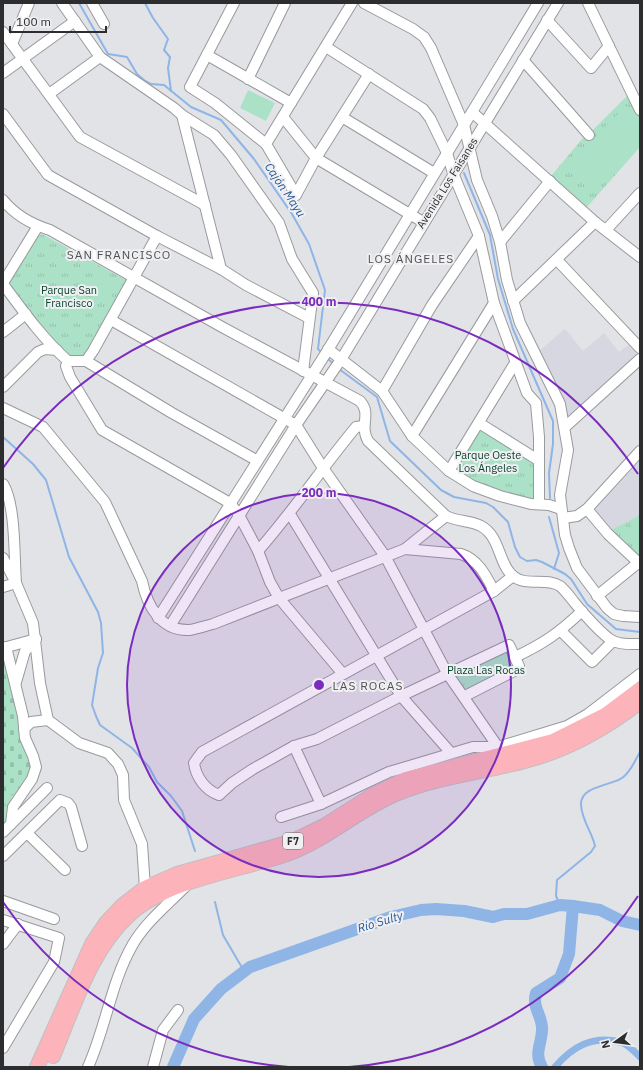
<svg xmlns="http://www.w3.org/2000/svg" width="643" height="1070" viewBox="0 0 643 1070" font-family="'IBM Plex Sans',sans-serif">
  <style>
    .built { fill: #d6d7e1 }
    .grass { fill: url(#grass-tufts) }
    .cemetery { fill: url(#cemetery-stones) }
    .pitch { fill: #abe2c7 }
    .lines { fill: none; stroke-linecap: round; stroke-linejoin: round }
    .stream { stroke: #8eb5e6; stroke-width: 2 }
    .canal { stroke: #8eb5e6; stroke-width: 7 }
    .river { stroke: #8eb5e6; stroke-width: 12 }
    .minor-casing { stroke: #999a9d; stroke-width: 12 }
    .highway-casing { stroke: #c0c0c1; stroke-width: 16 }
    .minor { stroke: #fff; stroke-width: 10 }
    .highway { stroke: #fcb3b9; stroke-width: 14 }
    .ring { fill: none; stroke: #7b2cbf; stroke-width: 2 }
    .labels { text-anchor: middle; stroke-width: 4; stroke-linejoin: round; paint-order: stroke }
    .shield { fill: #f0f0f3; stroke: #68686a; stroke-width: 1 }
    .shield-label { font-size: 10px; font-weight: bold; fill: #2d2d2f }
    .street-label { font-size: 11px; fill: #2d2d2f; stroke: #f0f0f3 }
    .park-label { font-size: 11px; fill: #0a432e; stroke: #f0f0f3 }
    .water-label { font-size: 12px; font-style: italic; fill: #235793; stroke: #f0f0f3 }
    .neighbourhood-label { font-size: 12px; letter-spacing: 1px; fill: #515154; stroke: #f0f0f3 }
    .centre { fill: #7b2cbf; stroke: #f0f0f3; stroke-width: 2 }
    .ring-label { font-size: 12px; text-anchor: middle; font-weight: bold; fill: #7b2cbf; stroke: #f0f0f3; stroke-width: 4; stroke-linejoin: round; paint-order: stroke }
  </style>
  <defs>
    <pattern id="grass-tufts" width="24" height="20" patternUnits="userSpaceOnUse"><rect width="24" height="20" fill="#abe2c7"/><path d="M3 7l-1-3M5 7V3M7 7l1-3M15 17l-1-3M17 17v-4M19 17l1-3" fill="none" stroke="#93c2ab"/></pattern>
    <pattern id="cemetery-stones" width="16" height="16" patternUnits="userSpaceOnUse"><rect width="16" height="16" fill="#abe2c7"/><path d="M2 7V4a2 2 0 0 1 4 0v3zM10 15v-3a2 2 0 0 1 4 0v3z" fill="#93c2ab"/></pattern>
  </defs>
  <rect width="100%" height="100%" fill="#e2e3e6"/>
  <g class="built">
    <path d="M565 329 583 351 604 333 619 352 630 344 640 354 567 420 562 396 538 352Z"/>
    <path d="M640 458V515L612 530 596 510 597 506Z"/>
  </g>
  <g class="grass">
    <path d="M628 95 640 118V147L587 207 551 176 582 139 593 130Z"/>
    <path d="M42 234 126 280 90 348 82 357 71 359 63 353 6 284 35 238Z"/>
    <path d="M480 428 535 463V499L532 501 484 486 454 470Z"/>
    <path d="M640 515V560L609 531Z"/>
    <path d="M506 649 515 664 467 691 455 675Z"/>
    <path d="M3 795H16L6 824 3 827Z"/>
  </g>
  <path class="cemetery" d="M3 653 33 769 16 795H3Z"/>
  <g class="pitch">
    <path d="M248 90 275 103 266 121 240 108Z"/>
    <path d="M621 111 640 130V141L592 189 568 165Z"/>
    <path d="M105 273 120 282 106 305 91 295Z"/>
    <path d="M509 455 524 465 513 483 498 473Z"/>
    <path d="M640 519V542L630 524Z"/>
    <path d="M506 651 515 668 488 680 480 664Z"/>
  </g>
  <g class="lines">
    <g class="stream">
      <path d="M79 3 108 54 127 57 137 74 144 80 151 84 164 85 191 107 221 120 254 159 292 214 309 244 325 290 318 349 323 354"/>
      <path d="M145 3 153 18 168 39 164 50 170 57 168 68 171 91"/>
      <path d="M464 173 490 235 498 279 513 329 553 421V444L549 473 550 498"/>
      <path d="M327 358 335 365"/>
      <path d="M339 369 377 397 390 441 441 490 454 497 486 503 493 507 508 522 515 547 520 557 527 561 536 560 542 562 565 574 571 579 587 604 616 629 640 632"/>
      <path d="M3 437 33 464 46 480 69 557 98 612 101 623 103 653 98 668 92 705 96 716 100 725 132 748 149 767 157 782 171 796 182 811 195 851"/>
      <path d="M549 517 559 553 554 569"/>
      <path d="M215 902 223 935 244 971"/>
      <path d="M560 905 556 896 557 880 591 852 595 846C592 832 582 821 581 805 580 786 610 786 622 778 631 772 635 760 640 752"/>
    </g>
    <path class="canal" d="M555 1067C572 1047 592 1035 620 1042 627 1043 635 1052 640 1057"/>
    <g class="river">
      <path d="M173 1067 194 1019 221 989 250 967 391 917 421 910 436 909 464 911 493 917 504 914H527L560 905 573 906 600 910 622 921 640 925"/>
      <path d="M542 1067C533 1053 543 1042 542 1027 541 1014 532 1007 536 993L560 978 569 954 573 906"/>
    </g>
    <g class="minor-casing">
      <g id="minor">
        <path d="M62 3 100 57 174 108 182 115 214 135 231 155 279 223 292 259 313 293 303 371"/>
        <path d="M92 3 104 24"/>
        <path d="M234 3 190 87 215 103 266 144 296 195"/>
        <path d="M364 3 413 29 424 37 431 48 464 125 477 180 492 216 500 242 507 280 520 323 560 404 568 450 560 495 565 535 569 548 577 568 607 608 614 614 623 616 640 617"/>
        <path d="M588 3 640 110"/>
        <path d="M547 20 591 68 609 46"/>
        <path d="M3 32 80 137 205 205"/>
        <path d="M12 44 29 3"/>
        <path d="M326 47 423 109 430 118 447 153 453 173 479 236 494 303 527 393 536 403 539 437V504"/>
        <path d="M207 55 291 103"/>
        <path d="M523 60 589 135"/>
        <path d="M3 73 75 21"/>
        <path d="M248 79 285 3"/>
        <path d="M49 94 100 57"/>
        <path d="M472 112 595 222 640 257"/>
        <path d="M3 114 48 175 157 236 221 269 246 285 309 318"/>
        <path d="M182 115 221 269"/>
        <path d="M283 117 316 158 423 222"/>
        <path d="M342 117 434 173"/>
        <path d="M266 144 352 3"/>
        <path d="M296 195 316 158 369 74"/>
        <path d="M3 200C15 215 31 224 50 230L222 327 360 401C372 414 359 425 368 441L446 516C458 522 470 520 481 526 501 537 498 564 513 576 526 587 546 577 560 586 565 590 570 597 574 602 582 612 603 636 613 641 621 645 632 644 640 644"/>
        <path d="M606 230 640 193"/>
        <path d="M500 242 550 181"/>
        <path d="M557 260 640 348"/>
        <path d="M3 283 38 226"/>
        <path d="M3 284C23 311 43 339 68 361H86L93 351 157 236"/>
        <path d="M513 301 595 222"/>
        <path d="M111 320 296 425 323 468 385 556 447 673 498 747"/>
        <path d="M3 332 26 314"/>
        <path d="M328 349 382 391 412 436 449 471 473 486 500 496 531 504 549 505 561 509"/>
        <path d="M68 361 66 366 70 377 102 430 230 503 239 515 258 551 270 582 279 598 343 674"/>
        <path d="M86 361 172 413 256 460"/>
        <path d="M3 387 38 352 45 349 57 350"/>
        <path d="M382 391 432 305 479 236"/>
        <path d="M3 408 43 427 105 502 142 581C147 605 160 631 189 630 196 629 205 626 213 624L405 549 446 516"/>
        <path d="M479 423 538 460"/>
        <path d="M565 427 640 359"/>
        <path d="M412 436 494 303"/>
        <path d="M449 471 515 363"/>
        <path d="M3 484C16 505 14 557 16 583L3 587"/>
        <path d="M587 509 608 534 640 564"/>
        <path d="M290 514 401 696 451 753"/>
        <path d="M563 518 577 516 587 509 640 451"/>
        <path d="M405 549 461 554C479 560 486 576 494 591"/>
        <path d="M258 551C293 511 322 468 356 427L363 426"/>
        <path d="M3 558 16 583 33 623 40 683 48 720 79 743 108 753 118 764 123 775 124 800 142 844 145 888"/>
        <path d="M597 596 638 563"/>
        <path d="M158 618 326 353 538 3"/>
        <path d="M170 626 296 425 342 358 558 3"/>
        <path d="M561 631 592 662 613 641"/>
        <path d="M6 647 23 716 25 738 33 756 36 767 32 779 13 807 11 824"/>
        <path d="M3 648 36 639"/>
        <path d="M515 657C543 644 559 633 582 611"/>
        <path d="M16 682 25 651 36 639"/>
        <path d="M465 696 518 669 519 666 509 645 401 696 317 739 294 746 253 769 232 783 219 795C205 790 196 777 194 763L202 752 494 591 513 576"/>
        <path d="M24 729 31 722 48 720"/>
        <path d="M294 746 321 804"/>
        <path d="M281 817 321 804 389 772 406 767 473 747H498L567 726 588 714 640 674"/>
        <path d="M3 832 47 788"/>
        <path d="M27 833 65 870"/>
        <path d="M3 856 60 800 68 803 71 807 82 846"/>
        <path d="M3 901 54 919"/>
        <path d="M3 920 59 938 54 962 3 1048"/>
        <path d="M3 944 18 924"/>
        <path d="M88 1067C106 1027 111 982 133 944 146 922 168 904 186 886"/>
        <path d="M153 1067 163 1030 178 1010"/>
      </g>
    </g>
    <g class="highway-casing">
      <g id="highway">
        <path d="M53 1056C74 1007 90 950 130 914 168 880 236 871 284 855 326 841 358 809 398 793 439 776 486 772 528 760 570 749 606 728 640 702"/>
        <path d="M37 1067 92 944 106 923 123 905 145 888 177 874 291 842 324 826 373 795 406 779 553 741 605 715 640 689"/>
      </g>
    </g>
    <use href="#minor" class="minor"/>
    <use href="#highway" class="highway"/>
  </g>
  <circle cx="319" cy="685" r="192" fill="#7b2cbf" fill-opacity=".12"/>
  <g class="ring">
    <circle cx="319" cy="685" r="192"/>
    <path d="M638 896A383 383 0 0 1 349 1067M289 1067A383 383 0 0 1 3 902M3 468A383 383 0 0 1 638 474"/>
  </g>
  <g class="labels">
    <rect class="shield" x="283" y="833" width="20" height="16" rx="3"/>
    <g class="shield-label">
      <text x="293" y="845">F7</text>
    </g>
    <g class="street-label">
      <text transform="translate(447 183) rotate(-58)" y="4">Avenida Los Faisanes</text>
    </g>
    <g class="park-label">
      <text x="69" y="294">Parque San<tspan x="69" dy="13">Francisco</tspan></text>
      <text x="488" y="459">Parque Oeste<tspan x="488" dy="13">Los Ángeles</tspan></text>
      <text x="486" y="674">Plaza Las Rocas</text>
    </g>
    <g class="water-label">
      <text transform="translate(285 190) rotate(56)" y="4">Cajón Mayu</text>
      <text transform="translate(380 922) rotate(-17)" y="4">Río Sulty</text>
    </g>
    <g class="neighbourhood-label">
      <text x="119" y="259">SAN FRANCISCO</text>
      <text x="411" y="263">LOS ÁNGELES</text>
      <text x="368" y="690">LAS ROCAS</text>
    </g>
  </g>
  <circle cx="319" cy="685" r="6" class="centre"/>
  <g class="ring-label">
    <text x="319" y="306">400 m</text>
    <text x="319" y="497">200 m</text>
  </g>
  <rect width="643" height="1070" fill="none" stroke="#2d2d2f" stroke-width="8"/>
  <g transform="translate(615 1042) rotate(256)" stroke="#f0f0f3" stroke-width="3" paint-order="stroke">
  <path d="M0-3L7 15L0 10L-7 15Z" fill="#2d2d2f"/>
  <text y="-6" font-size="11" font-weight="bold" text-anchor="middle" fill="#2d2d2f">N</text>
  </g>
  <path d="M10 26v6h96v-6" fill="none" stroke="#2d2d2f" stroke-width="2"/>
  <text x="16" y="26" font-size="12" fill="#2d2d2f" stroke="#f0f0f3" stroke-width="3" paint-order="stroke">100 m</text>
</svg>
